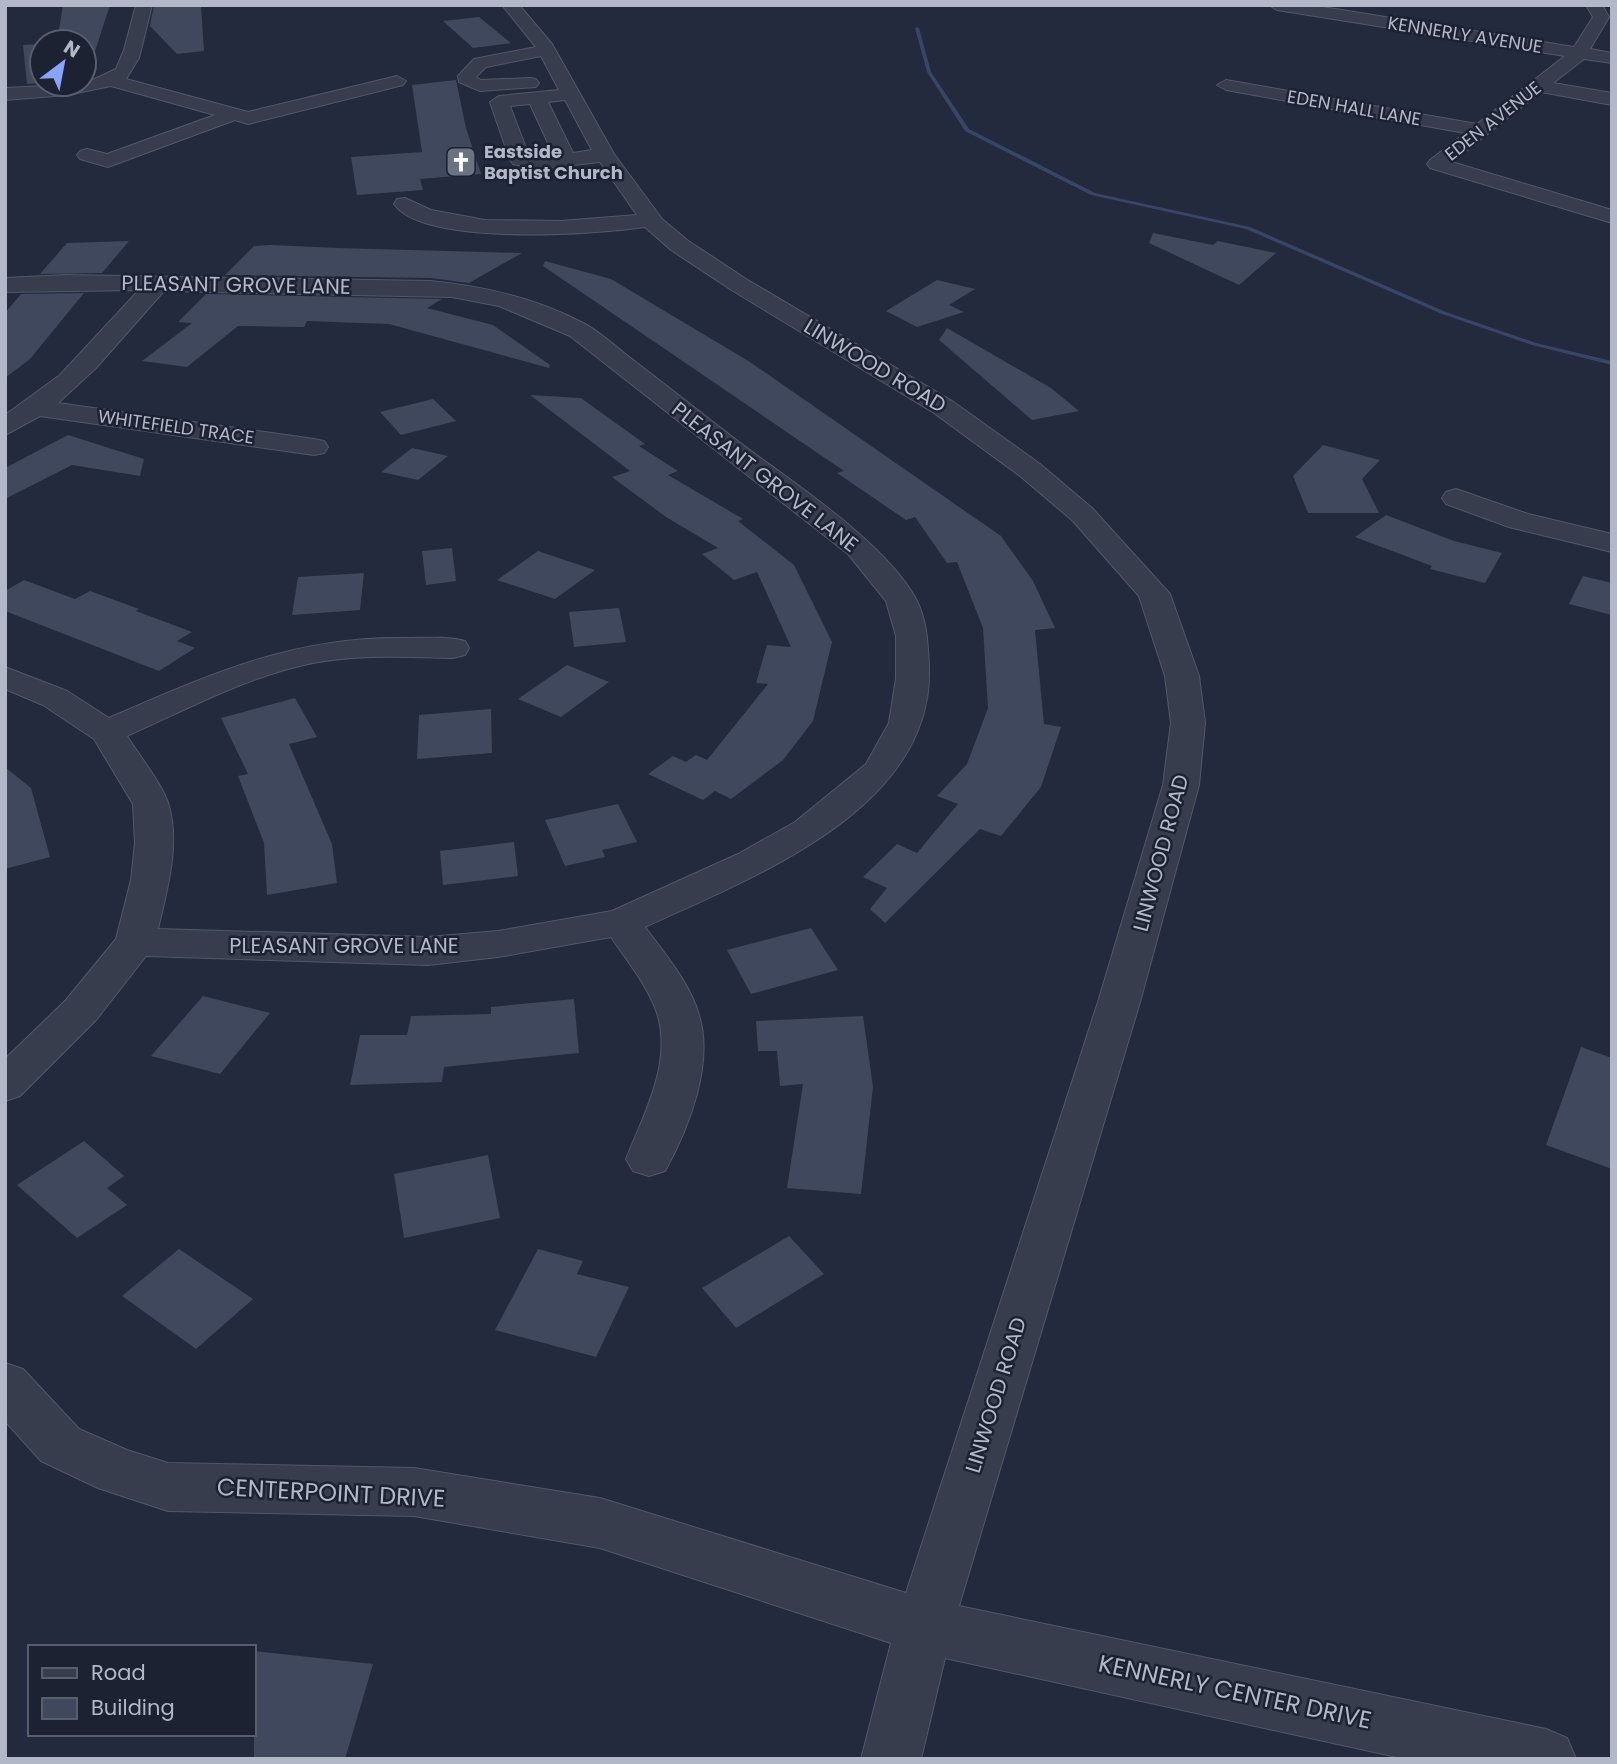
<svg xmlns="http://www.w3.org/2000/svg" width="1617" height="1764" viewBox="0 0 1617 1764" font-family="Poppins,sans-serif">
  <style>
    .lines { fill: none; stroke-linecap: round; stroke-linejoin: round }
    .stream { fill: #384566; fill-rule: evenodd }
    .building { fill: #3f485c }
    .minor-casing { stroke: #525868; stroke-width: 2 }
    .minor { fill: #373d4d; fill-rule: evenodd }
    .labels { text-anchor: middle; stroke-width: 5; stroke-linejoin: round; paint-order: stroke }
    .far-street-label { font-size: 18px; fill: #b3b8c8; stroke: #1c2232 }
    .far-poi-label { font-size: 18px; font-weight: bold; fill: #b3b8c8; stroke: #1c2232; text-anchor: start }
    .street-label { font-size: 21px; fill: #b3b8c8; stroke: #1c2232 }
    .near-street-label { font-size: 24px; fill: #b3b8c8; stroke: #1c2232 }
  </style>
  <rect width="100%" height="100%" fill="#232a3d"/>
  <g class="lines">
    <path class="stream" d="M917 27 919 28 931 72 969 129 1095 193 1250 227 1446 312 1536 343 1612 361V365L1532 345 1442 314 1246 229 1091 195 965 131 927 72 915 28Z"/>
  </g>
  <g class="building">
    <path d="M63 5H110L86 79 84 42H57Z"/>
    <path d="M154 5H201L204 51 177 54 150 26Z"/>
    <path d="M479 17 511 43 473 48 443 21Z"/>
    <path d="M42 44V83L27 84 23 45Z"/>
    <path d="M456 80 466 128 481 174 420 179 423 190 357 195 351 157 422 152 412 85Z"/>
    <path d="M1153 233 1213 245 1218 241 1276 253 1239 285 1149 243Z"/>
    <path d="M129 241 102 273 40 274 67 243Z"/>
    <path d="M271 245 338 248 522 253 469 283 430 278 225 275 254 246Z"/>
    <path d="M545 261 611 279 750 362 1001 536 1033 581 1055 628 1035 630 1044 724 1061 727 1041 787 1001 836 980 829 885 923 870 909 887 888 863 877 897 844 917 853 958 804 937 796 967 764 988 708 983 628 957 562 947 563 915 517 906 520 837 473 844 471 543 266Z"/>
    <path d="M937 280 975 289 949 305 964 312 917 327 886 311Z"/>
    <path d="M84 293 30 359 5 378V313L21 294Z"/>
    <path d="M206 294 442 299 427 308 493 325 550 365 549 368 389 324 307 321 304 327 238 326 187 367 142 361 192 323 178 322Z"/>
    <path d="M947 328 1051 388 1079 411 1032 420 939 340Z"/>
    <path d="M530 395 581 398 645 444 639 446 678 471 668 475 743 519 738 521 794 565 832 642 813 721 783 760 731 799 715 791 703 800 648 774 673 756 686 762 696 755 707 760 768 684 756 683 767 645 791 647 757 572 734 580 702 554 718 548 666 517 612 477 630 471Z"/>
    <path d="M433 399 456 421 401 435 380 412Z"/>
    <path d="M68 435 144 459 140 476 72 465 5 499V468Z"/>
    <path d="M1323 445 1380 460 1362 479 1379 513H1308L1293 476Z"/>
    <path d="M412 448 448 456 418 480 381 472Z"/>
    <path d="M1386 515 1454 541 1502 553 1485 583 1430 569 1432 566 1355 537Z"/>
    <path d="M452 548 456 581 426 585 422 551Z"/>
    <path d="M538 551 595 570 555 599 497 580Z"/>
    <path d="M364 573 360 610 292 615 298 577Z"/>
    <path d="M1583 576 1612 583V615L1569 604Z"/>
    <path d="M24 580 75 599 90 591 139 609 136 611 192 632 177 641 195 648 159 671 5 611V591Z"/>
    <path d="M619 608 626 642 574 647 569 612Z"/>
    <path d="M567 665 609 682 561 717 518 699Z"/>
    <path d="M295 698 317 737 289 744 332 844 337 883 267 895 264 843 238 776 248 774 221 718Z"/>
    <path d="M491 709 492 753 417 759 419 715Z"/>
    <path d="M5 767 31 788 50 857 5 869Z"/>
    <path d="M618 804 637 842 602 850 605 857 565 866 545 820Z"/>
    <path d="M514 842 518 876 443 885 440 851Z"/>
    <path d="M811 928 838 970 751 994 727 950Z"/>
    <path d="M203 996 270 1013 220 1074 151 1056Z"/>
    <path d="M574 999 579 1053 444 1067 442 1082 350 1085 360 1035H407L411 1016 491 1014V1007Z"/>
    <path d="M863 1016 873 1087 861 1194 787 1188 803 1084 780 1086 777 1051H758L756 1021Z"/>
    <path d="M1581 1047 1612 1058V1169L1546 1145Z"/>
    <path d="M84 1141 124 1176 107 1188 127 1205 77 1238 17 1185Z"/>
    <path d="M488 1155 500 1218 404 1238 394 1174Z"/>
    <path d="M789 1236 824 1274 736 1328 702 1288Z"/>
    <path d="M179 1249 253 1299 196 1349 122 1296Z"/>
    <path d="M538 1249 583 1261 577 1274 629 1287 596 1357 495 1330Z"/>
    <path d="M254 1651 373 1664 345 1759H254Z"/>
  </g>
  <g class="lines">
    <g class="minor-casing">
      <g id="minor">
        <path d="M136 5H152L139 58 126 79 248 112 397 76 406 81 403 85 248 124 235 120 108 167 80 159 77 155 80 151 87 149 107 154 215 115 111 86 67 95 5 100V88L84 84 116 69 124 50Z"/>
        <path d="M502 5H519L552 44 614 154 662 219 687 240 746 279 952 401 1040 464 1092 508 1170 594 1199 676 1205 723 1199 785 1140 1002 959 1606 1546 1729 1567 1738 1576 1759H1406L945 1658 921 1759H861L891 1643 600 1548 414 1516 168 1511 98 1488 41 1461 5 1421V1363L23 1369 79 1429 127 1450 168 1463 414 1468 600 1498 906 1593 1098 1002 1163 785 1171 723 1165 676 1139 596 1072 520 1020 476 934 413 730 289 671 250 645 227C597 234 424 247 394 204L397 199 405 198 431 210 485 220 561 221 637 215 600 162 537 169 513 164 510 160 490 102 499 96 559 90 541 56 486 67 476 77 481 80 530 78 536 79 539 83 536 87 480 91 459 82 458 76 474 59 536 47ZM565 100 592 150 573 153 548 102ZM530 104 554 156H529L510 106Z"/>
        <path d="M1269 5H1310L1574 47 1593 17 1586 5H1602L1609 17 1590 49 1612 53V63L1584 59 1553 83 1612 93V105L1541 92 1452 162 1612 210V223L1430 168 1427 164 1430 160 1465 133 1226 90 1217 85 1226 80 1477 124 1565 56 1277 10Z"/>
        <path d="M66 275 430 281C484 286 536 298 585 324 603 334 620 351 637 363 671 389 705 416 739 442 793 483 884 541 916 599 927 620 928 644 929 667 934 810 752 877 645 927 664 953 690 983 699 1015 714 1064 689 1128 665 1171L649 1176 633 1171 626 1159C645 1112 676 1056 654 1005 643 980 626 959 611 937L498 957 428 965 146 956 96 1020 20 1096 5 1101V1059L66 1000 116 939 131 880 135 843 133 804 94 739 43 705 5 689V667L67 691 109 718C210 674 294 636 406 638 425 638 446 636 465 641L469 648 465 655 453 658C406 657 359 654 313 663 248 676 187 709 127 736 138 754 164 786 169 806 180 846 167 890 158 929L428 937 498 931 612 911 738 854 795 822 866 764 889 723 896 678V636L886 601 848 554 570 336 499 306 452 297 164 291 96 368 58 403 314 439 324 441 328 447 324 453 314 455 40 416 5 435V415L60 375 139 290 5 292V278Z"/>
        <path d="M1456 489 1528 514 1612 534V552L1509 527 1446 504 1442 498 1446 492Z"/>
      </g>
    </g>
    <use href="#minor" class="minor"/>
  </g>
  <defs>
    <g id="church-square" transform="scale(1.575)"><rect x="-9" y="-9" width="18" height="18" rx="4" fill="#6b7280" stroke="#1c2232"/><path d="M-1.2-6h2.4v3.5h3.3v2.4h-3.3V6h-2.4V-.1h-3.3v-2.4h3.3Z" fill="#fff"/></g>
  </defs>
  <g fill-rule="evenodd">
    <use href="#church-square" x="461" y="162"/>
  </g>
  <g class="labels">
    <g class="far-street-label">
      <text transform="translate(1465 35) rotate(9)" y="6">KENNERLY AVENUE</text>
      <text transform="translate(1354 108) rotate(10)" y="6">EDEN HALL LANE</text>
      <text transform="translate(1493 121) rotate(-38)" y="6">EDEN AVENUE</text>
      <text transform="translate(176 427) rotate(8)" y="6">WHITEFIELD TRACE</text>
    </g>
    <g class="far-poi-label">
      <text x="484" y="158">Eastside<tspan x="484" dy="21">Baptist Church</tspan></text>
    </g>
    <g class="street-label">
      <text transform="translate(236 285) rotate(1)" y="7">PLEASANT GROVE LANE</text>
      <text transform="translate(875 366) rotate(31)" y="7">LINWOOD ROAD</text>
      <text transform="translate(765 477) rotate(38)" y="7">PLEASANT GROVE LANE</text>
      <text transform="translate(1161 853) rotate(-75)" y="7">LINWOOD ROAD</text>
      <text x="344" y="953">PLEASANT GROVE LANE</text>
      <text transform="translate(996 1395) rotate(-73)" y="7">LINWOOD ROAD</text>
    </g>
    <g class="near-street-label">
      <text transform="translate(331 1493) rotate(3)" y="8">CENTERPOINT DRIVE</text>
      <text transform="translate(1235 1692) rotate(12)" y="8">KENNERLY CENTER DRIVE</text>
    </g>
  </g>
  <rect width="1617" height="1764" fill="none" stroke="#b3b8c8" stroke-width="14"/>
  <rect x="28" y="1645" width="228" height="91" fill="#1c2232" stroke="#585e6e" stroke-width="2"/>
  <rect x="42" y="1668" width="35" height="10" fill="#373d4d" stroke="#585e6e" stroke-width="2"/>
  <text x="91" y="1680" font-size="21" fill="#b3b8c8">Road</text>
  <rect x="42" y="1698" width="35" height="21" fill="#3f485c" stroke="#585e6e" stroke-width="2"/>
  <text x="91" y="1715" font-size="21" fill="#b3b8c8">Building</text>
  <g transform="translate(63 63) rotate(32)"><circle r="33" fill="#1c2232" stroke="#585e6e" stroke-width="2"/>
  <path d="M0-5L12 26L0 18L-12 26Z" fill="#88a3f8"/>
  <text y="-10" font-size="19" font-weight="bold" text-anchor="middle" fill="#b3b8c8">N</text>
  </g>
</svg>
